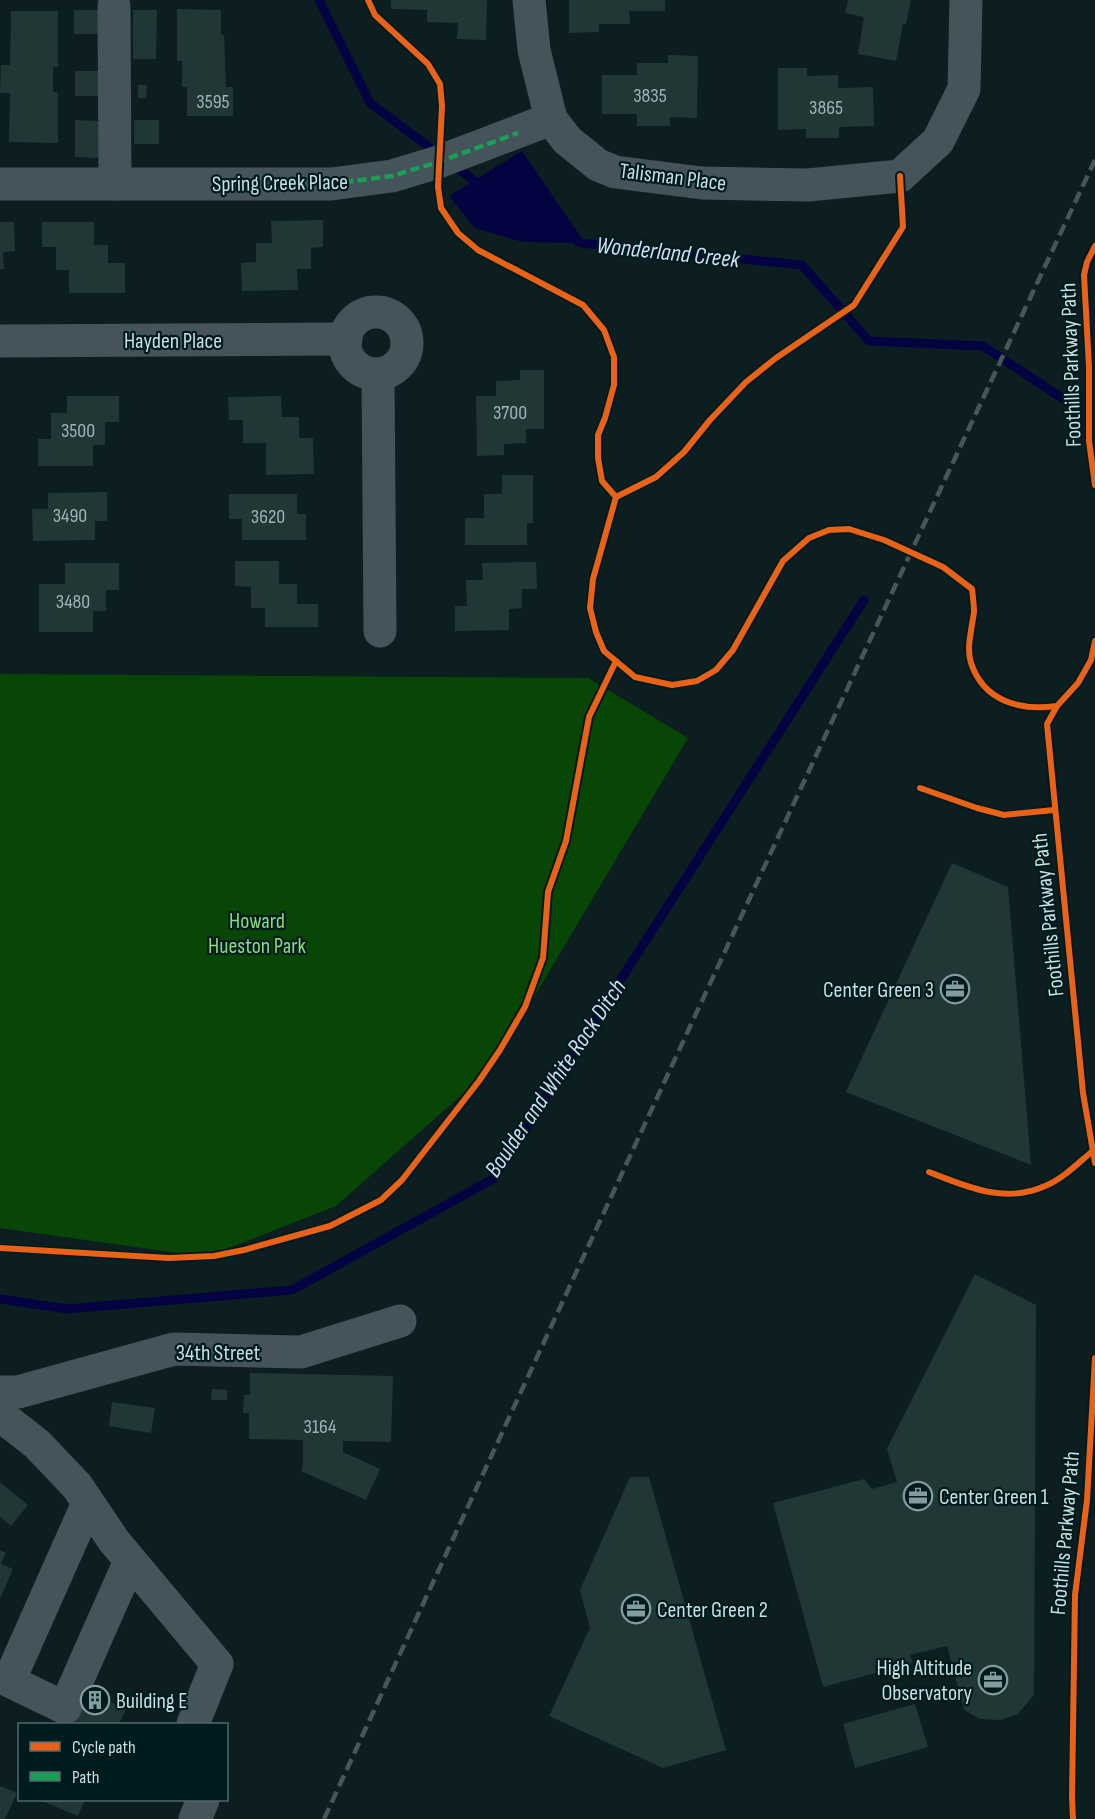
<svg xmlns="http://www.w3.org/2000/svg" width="1095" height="1819" viewBox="0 0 1095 1819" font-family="'Sofia Sans Condensed',sans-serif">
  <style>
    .green { fill: #074604 }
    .water { fill: #040341 }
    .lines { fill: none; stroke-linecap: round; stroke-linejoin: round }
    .stream { stroke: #040341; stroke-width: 9 }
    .building { fill: #213735 }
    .minor { stroke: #45535a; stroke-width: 33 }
    .rail { stroke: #48555a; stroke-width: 4.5; stroke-dasharray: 12 6; stroke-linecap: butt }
    .quiet { stroke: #1a9f57; stroke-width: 4.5; stroke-dasharray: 9 4.5; stroke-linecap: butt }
    .cycleway-casing { stroke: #001b1e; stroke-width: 10 }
    .cycleway { stroke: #ea6118; stroke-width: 6 }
    .labels { text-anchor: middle; stroke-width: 4.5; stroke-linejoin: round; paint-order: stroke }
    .number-label { font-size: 20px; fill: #9eb4b5 }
    .street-label { font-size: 22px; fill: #c8dee0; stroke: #001b1e }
    .park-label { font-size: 22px; fill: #87dc7c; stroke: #001b1e }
    .poi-label { font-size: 22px; fill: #c8dee0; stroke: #001b1e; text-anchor: start }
    .water-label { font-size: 24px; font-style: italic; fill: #d1daef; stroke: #001b1e }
  </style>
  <rect width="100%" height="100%" fill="#0c1e20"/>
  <path class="green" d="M0 674 588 678 688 738 492 1068 336 1206 206 1257 0 1228Z"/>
  <path class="water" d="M522 151 585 243 523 242 475 228 449 196Z"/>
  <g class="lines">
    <g class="stream">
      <path d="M319 0 370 103 440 155"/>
      <path d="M453 165 483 187"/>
      <path d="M576 240 580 243 802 265 869 341 983 346 1071 404"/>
      <path d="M0 1299 67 1309 292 1290 493 1179 864 600"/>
    </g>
  </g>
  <g class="building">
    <path d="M391 0H487L486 40 457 39 458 23 427 22V10L391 9Z"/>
    <path d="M569 0H665V11H629L630 24H599V32L569 33Z"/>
    <path d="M848 0H911L906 24H903L896 61 858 54 864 17 845 13Z"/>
    <path d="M177 9 221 10V35H224L226 87H233V116H187V87H182V61H177Z"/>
    <rect x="74" y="10" width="25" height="24"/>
    <path d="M133 10H157L156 59H133Z"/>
    <path d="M11 11H58V67H53V92L58 93V143L9 142 10 93H0L1 65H10Z"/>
    <path d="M668 55 698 56 697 118 670 117V126H637V114H602V75H637V63H668Z"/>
    <path d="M778 68H807V76L838 75V88L873 87 874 126 839 127V138H806V129L778 130Z"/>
    <rect x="75" y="71" width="24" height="25"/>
    <path d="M138 85H147L146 98H138Z"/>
    <path d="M75 120 99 121V158L75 157Z"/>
    <rect x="134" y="120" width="25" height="24"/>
    <path d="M323 220V247L311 248V269H297L298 290 242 291 241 263 256 262V243H272L271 221Z"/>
    <path d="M0 222H14L15 251 3 252 4 269H0Z"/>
    <path d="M42 222H94V245H108V263H125V293H69V270H56V247H42Z"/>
    <path d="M520 370H544V429H526V443L504 444V455L477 456 476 396H496V381L520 380Z"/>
    <path d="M67 396H119V422H105V445H93V466H38V439H51V413H67Z"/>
    <path d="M281 396 282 417H299V438H313L314 474 266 475V443H243V420H229L228 397Z"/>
    <path d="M502 475H533V523H527V545H465V518H484V494H502Z"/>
    <path d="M107 492V521H95V540L33 541 32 509H48V493Z"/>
    <path d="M229 494H297V514H306V540H242V519H229Z"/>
    <path d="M235 561H279V584H297V604H318V627H265V608H251V587L235 586Z"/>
    <path d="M536 562 537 589H522V608L509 609V630L455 631V606H467L466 580H483L482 563Z"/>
    <path d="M65 563H119V590H106V611H93V632H39V584H65Z"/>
    <path d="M952 863 1008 887 1031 1165 846 1092Z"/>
    <path d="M975 1274 1036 1305 1034 1695 1018 1714 1000 1720 980 1719 964 1710 947 1646 910 1655 913 1663 823 1687 773 1503 864 1479 872 1489 897 1482 887 1449Z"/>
    <path d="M250 1373 393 1376 391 1442 343 1441V1452L380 1469 366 1500 301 1471 303 1465V1440L249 1439V1413H243L244 1395H250Z"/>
    <path d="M212 1389 227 1390V1400H211Z"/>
    <path d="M112 1402 155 1408 151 1433 109 1426Z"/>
    <path d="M630 1477H649L726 1750 663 1768 549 1716 590 1628 580 1590Z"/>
    <path d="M0 1482 28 1505 11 1526 0 1517Z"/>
    <path d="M0 1550 6 1553 1 1564 13 1569 0 1599Z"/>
    <path d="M88 1692 126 1709 119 1724H73Z"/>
    <path d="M915 1704 928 1747 855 1768 843 1724Z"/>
    <path d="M0 1786 17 1793 5 1819H0Z"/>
    <path d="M40 1800H85L78 1816Z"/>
  </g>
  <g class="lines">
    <g class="minor">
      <path d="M529 0 534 50 551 119 567 140 598 165 615 172 702 183 808 185 900 176 938 141 964 89 966 0"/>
      <path d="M114 6 115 184"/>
      <path d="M0 184H331L392 176 438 162 551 119"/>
      <circle cx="376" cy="343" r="31"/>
      <path d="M0 341 346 339"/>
      <path d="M378 374 380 631"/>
      <path d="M0 1392H18L174 1349 301 1352 400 1321"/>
      <path d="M0 1415 37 1444 77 1486 114 1541 217 1664 193 1724"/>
      <path d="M88 1503 9 1681 65 1708 130 1561"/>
      <path d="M195 1819 203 1800"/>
    </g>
    <path class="rail" d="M324 1819C579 1265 835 712 1095 160"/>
    <path class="quiet" d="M331 184 392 176 438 162 518 133"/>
    <g class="cycleway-casing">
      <g id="cycleway">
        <path d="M368 0 375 15 428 64 440 84 442 106 438 187 441 208 458 233 478 250 583 305 604 330 614 357V385L605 418 598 435V458L602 481 616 497 593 579 590 608 596 632 604 651 635 677 672 685 697 681 716 670 733 650 783 561 809 538 829 530 849 529 884 540 943 567 972 589C973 597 974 605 974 612 972 628 966 648 971 663 984 702 1021 711 1057 706"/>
        <path d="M1095 246 1087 262 1084 275 1089 367V441L1095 485"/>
        <path d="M616 497 656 477 684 452 710 420 746 382 776 358 854 305 903 227 900 176"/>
        <path d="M1095 641 1091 660 1078 683 1057 706 1047 724 1083 1093 1095 1163"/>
        <path d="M920 788 977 808 1004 815 1054 810"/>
        <path d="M929 1172C967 1187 1005 1204 1045 1186 1063 1179 1079 1162 1094 1150"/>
        <path d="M0 1248 169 1258 214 1256 244 1250 330 1226 381 1200 402 1180 479 1081 500 1050 525 1007 543 958 548 892 566 841 589 717 616 661"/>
        <path d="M1073 1819 1072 1797 1075 1595 1087 1500 1095 1358"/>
      </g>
    </g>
    <use href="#cycleway" class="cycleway"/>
  </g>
  <defs>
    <g id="office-ring" transform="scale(1.5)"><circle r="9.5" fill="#001b1e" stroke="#869b9d" stroke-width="1.5"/><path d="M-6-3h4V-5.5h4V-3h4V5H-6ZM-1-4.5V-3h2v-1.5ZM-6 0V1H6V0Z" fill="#869b9d"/></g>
    <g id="building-ring" transform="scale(1.5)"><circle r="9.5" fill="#001b1e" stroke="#869b9d" stroke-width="1.5"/><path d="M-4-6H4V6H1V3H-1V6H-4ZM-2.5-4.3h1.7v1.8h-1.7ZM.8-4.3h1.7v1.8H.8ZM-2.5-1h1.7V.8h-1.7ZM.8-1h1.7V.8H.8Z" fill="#869b9d"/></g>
  </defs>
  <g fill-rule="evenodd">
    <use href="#office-ring" x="955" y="989"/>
    <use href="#office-ring" x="918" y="1496"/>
    <use href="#office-ring" x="636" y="1609"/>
    <use href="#office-ring" x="993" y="1680"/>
    <use href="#building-ring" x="95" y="1700"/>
  </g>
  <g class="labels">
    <g class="number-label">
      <text x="650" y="102">3835</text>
      <text x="213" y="108">3595</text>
      <text x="826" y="114">3865</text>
      <text x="510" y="419">3700</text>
      <text x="78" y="437">3500</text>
      <text x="70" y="522">3490</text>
      <text x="268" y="523">3620</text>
      <text x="73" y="608">3480</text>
      <text x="320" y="1433">3164</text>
    </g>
    <g class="street-label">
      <text transform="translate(673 176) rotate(7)" y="8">Talisman Place</text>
      <text transform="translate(280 182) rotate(-1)" y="8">Spring Creek Place</text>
      <text x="173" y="348">Hayden Place</text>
      <text transform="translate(1070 365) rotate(-92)" y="8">Foothills Parkway Path</text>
      <text transform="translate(1047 915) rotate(-96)" y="8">Foothills Parkway Path</text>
      <text x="218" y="1360">34th Street</text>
      <text transform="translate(1064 1533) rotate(-85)" y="8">Foothills Parkway Path</text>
    </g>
    <g class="park-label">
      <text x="257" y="928">Howard<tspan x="257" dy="25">Hueston Park</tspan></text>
    </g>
    <g class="poi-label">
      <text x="934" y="997" text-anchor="end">Center Green 3</text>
      <text x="939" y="1504">Center Green 1</text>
      <text x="657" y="1617">Center Green 2</text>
      <text x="972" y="1675" text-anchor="end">High Altitude<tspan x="972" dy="25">Observatory</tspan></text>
      <text x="116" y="1708">Building E</text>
    </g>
    <g class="water-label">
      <text transform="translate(668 252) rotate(6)" y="8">Wonderland Creek</text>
      <text transform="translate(555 1078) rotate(-56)" y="8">Boulder and White Rock Ditch</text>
    </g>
  </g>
  <rect x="18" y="1723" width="210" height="78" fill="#001b1e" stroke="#50696c" stroke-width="1.5"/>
  <rect x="30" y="1742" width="30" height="9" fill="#ea6118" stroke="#50696c" stroke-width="1.5"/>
  <text x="72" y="1753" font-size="18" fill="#c8dee0">Cycle path</text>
  <rect x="30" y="1772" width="30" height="9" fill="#1a9f57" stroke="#50696c" stroke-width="1.5"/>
  <text x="72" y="1783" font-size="18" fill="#c8dee0">Path</text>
</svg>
